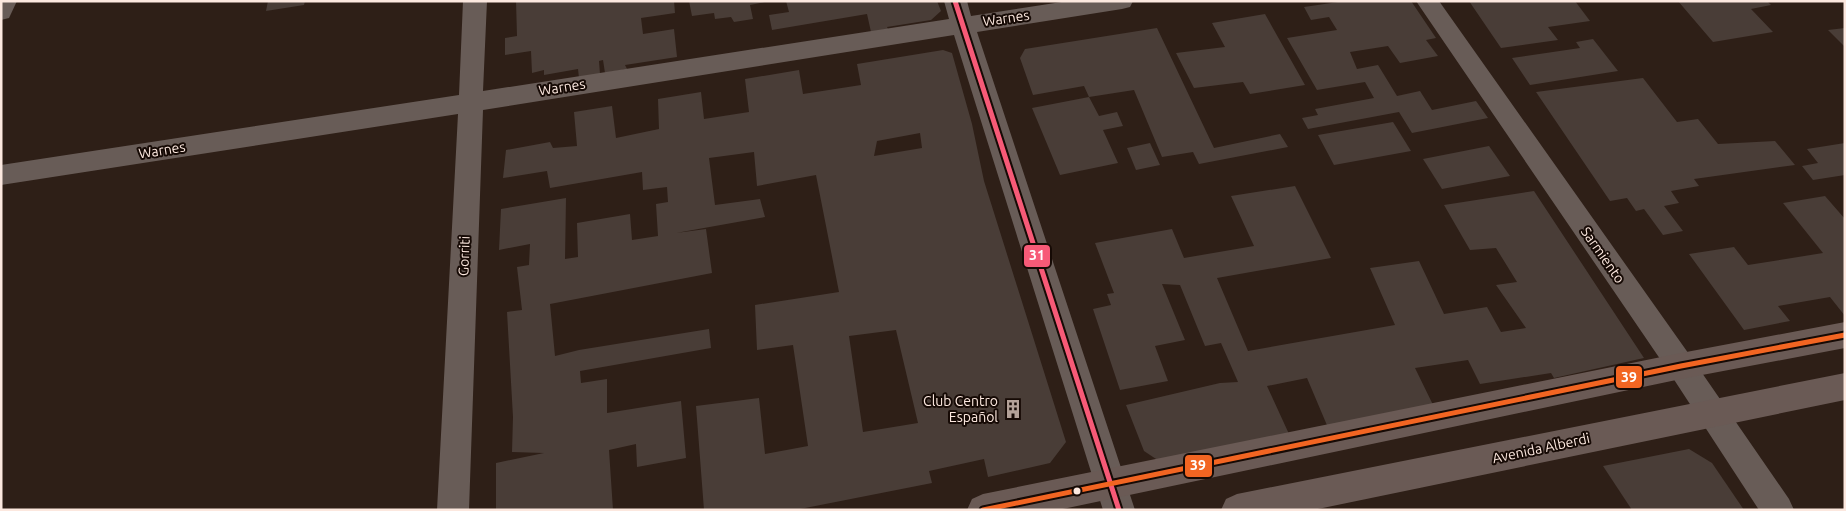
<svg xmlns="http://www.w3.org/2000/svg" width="1846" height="511" viewBox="0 0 1846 511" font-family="Ubuntu,sans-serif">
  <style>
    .building { fill: #493d37; fill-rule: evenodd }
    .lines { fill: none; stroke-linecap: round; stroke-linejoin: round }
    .minor { fill: #685c57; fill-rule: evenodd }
    .major { fill: #6a5a55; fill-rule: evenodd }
    .bus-1-casing { stroke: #160a05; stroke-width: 9 }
    .bus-2-casing { stroke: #160a05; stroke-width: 9 }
    .bus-1 { stroke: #f75a77; stroke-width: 5 }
    .bus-2 { stroke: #f26522; stroke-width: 5 }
    .bus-dot { fill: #fce8df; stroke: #160a05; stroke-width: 2 }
    .labels { text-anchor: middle; stroke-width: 4; stroke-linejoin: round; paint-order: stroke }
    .street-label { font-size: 14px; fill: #fce8df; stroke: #160a05 }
    .poi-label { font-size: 14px; fill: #fce8df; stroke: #160a05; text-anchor: end }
    .line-badge { stroke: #160a05; stroke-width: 2 }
    .badge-label { font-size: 14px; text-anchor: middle; font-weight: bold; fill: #fff }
  </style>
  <rect width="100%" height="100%" fill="#2e1f17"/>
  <g class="building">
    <path d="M268 1H305L304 5 266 11Z"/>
    <path d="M516 1H674L675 13 641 18 643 34 674 29 677 57 625 65 627 69 605 73 603 60 599 61 600 74 579 78 578 69 544 75V70L532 73 531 51 505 55V38L517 36Z"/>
    <path d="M689 1H765V2L750 5 753 19 734 22 731 17 715 19 714 13 692 16Z"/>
    <path d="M786 1H937L941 11 931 20 887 27 888 29 871 32 867 14 772 30 769 15 789 12Z"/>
    <path d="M1345 1H1411L1436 38 1426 40 1438 56 1400 63 1388 46 1350 52 1357 69 1378 65 1397 96 1420 91 1432 110 1476 101 1488 118 1412 133 1399 112 1308 129 1302 118 1318 115 1315 109 1374 98 1365 82 1317 90 1287 38 1337 30 1329 17 1311 20 1304 7Z"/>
    <path d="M1469 1H1575L1590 21 1548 27 1558 40 1501 48Z"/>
    <path d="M1678 1H1767L1771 5 1751 9 1773 32 1713 42Z"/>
    <path d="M1265 14 1305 85 1250 94 1243 82 1194 88 1176 53 1225 47 1212 23Z"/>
    <path d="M1157 28 1214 148 1280 134 1288 147 1199 164 1193 152 1162 157 1134 90 1089 97 1084 86 1033 95 1020 58 1025 49Z"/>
    <path d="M1845 28V47L1828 30Z"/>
    <path d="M1593 39 1618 71 1530 85 1512 58 1580 48 1576 42Z"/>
    <path d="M943 50 952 53 972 124 984 181 1066 442 1050 463 988 477 984 459 929 471 932 483 795 510H704L696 406 759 398 765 454 808 446 793 345 757 350 755 305 839 292 816 175 757 186 754 152 709 158 715 205 760 199 765 217 676 233 706 229 712 273 550 304 555 356 579 350 709 329 711 348 580 371 581 383 607 379V413L681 401 686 458 637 467 636 444 609 450 613 510H496V463L544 453 512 452 513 417 507 312 522 310 517 267 529 265 530 244 499 250 501 209 566 198 565 259 578 257 577 223 630 214 632 240 658 236 656 204 668 202 667 187 643 190 642 172 550 188 547 171 503 178 506 150 550 142 553 148 577 146 574 112 612 106 616 138 659 129 658 99 701 92 704 119 749 112 745 79 799 70 803 94 861 85 857 64ZM920 133 922 148 874 156 877 141ZM896 330 918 423 863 432 849 336Z"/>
    <path d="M1643 78 1677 122 1698 119 1718 144 1775 141 1795 165 1694 179 1699 186 1671 191 1679 203 1664 206 1683 231 1663 235 1644 209 1636 211 1627 198 1610 201 1536 92Z"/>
    <path d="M1089 97 1099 116 1117 112 1123 126 1103 130 1118 163 1060 175 1032 108Z"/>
    <path d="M1393 122 1411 151 1334 165 1318 135Z"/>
    <path d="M1150 143 1160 165 1136 170 1127 148Z"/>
    <path d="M1845 143V175L1813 180 1802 166 1818 163 1807 149Z"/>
    <path d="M1489 146 1510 176 1442 189 1423 159Z"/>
    <path d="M1295 186 1331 258 1217 278 1248 351 1395 325 1370 268 1419 261 1444 314 1487 307 1501 332 1526 328 1496 285 1517 282 1496 248 1470 250 1444 205 1534 191 1644 358 1554 378 1551 373 1480 384 1468 360 1415 368 1437 413 1329 430 1307 378 1267 386 1289 434 1168 467 1144 451 1126 405 1220 383 1238 382 1221 343 1205 346 1180 285 1162 284 1185 340 1155 346 1168 381 1120 390 1093 309 1111 305 1107 294 1114 293 1095 243 1172 229 1184 258 1254 246 1231 196Z"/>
    <path d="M1825 196 1845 219V316L1830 297 1778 306 1790 321 1744 330 1689 254 1734 247 1748 265 1823 253 1783 203Z"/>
    <path d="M1689 449 1712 463 1744 510H1632L1603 466Z"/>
  </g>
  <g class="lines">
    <g class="minor">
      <path d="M1 1H17L9 18 1 20Z"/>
      <path d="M463 1H487L483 91 949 19 944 1H967L971 16 1068 1H1133L1130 7 1122 9 977 32 1135 510H1103L954 35 483 110 469 510H437L458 114 1 185V165L459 95Z"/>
      <path d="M1416 1H1439L1691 357 1789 499 1794 510H1759L1671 375Z"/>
    </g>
    <g class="major">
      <path d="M1845 322V348L1681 379 1058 510H967L972 499 983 494 1681 353Z"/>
      <path d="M1845 373V400L1313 510H1221L1226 499 1237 494Z"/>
    </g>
    <g class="bus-1-casing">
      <path id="bus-1" d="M955 1 1119 510"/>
    </g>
    <g class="bus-2-casing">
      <path id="bus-2" d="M983 510 1681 366 1845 335"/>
    </g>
    <use href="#bus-1" class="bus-1"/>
    <use href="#bus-2" class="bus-2"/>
  </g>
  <defs>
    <g id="building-bare" transform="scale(1.5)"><path d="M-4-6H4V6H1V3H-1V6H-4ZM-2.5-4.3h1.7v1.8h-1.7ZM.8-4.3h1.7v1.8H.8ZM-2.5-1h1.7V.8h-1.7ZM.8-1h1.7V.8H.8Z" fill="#b4a299" stroke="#160a05" stroke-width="2.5" paint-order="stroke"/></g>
  </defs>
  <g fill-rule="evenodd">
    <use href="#building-bare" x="1013" y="409"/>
  </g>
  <circle class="bus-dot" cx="1077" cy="491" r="4.5"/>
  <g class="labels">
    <g class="street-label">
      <text transform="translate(1006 18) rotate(-8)" y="5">Warnes</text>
      <text transform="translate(562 87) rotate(-9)" y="5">Warnes</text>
      <text transform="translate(162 150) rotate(-9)" y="5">Warnes</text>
      <text transform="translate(1603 255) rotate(55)" y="5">Sarmiento</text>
      <text transform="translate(464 256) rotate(-88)" y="5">Gorriti</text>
      <text transform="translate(1541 448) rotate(-12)" y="5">Avenida Alberdi</text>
    </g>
    <g class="poi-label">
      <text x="998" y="406">Club Centro<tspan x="998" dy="16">Español</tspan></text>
    </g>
  </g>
  <g class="line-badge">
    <rect x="1023" y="244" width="28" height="24" rx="5" fill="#f75a77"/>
    <rect x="1615" y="365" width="28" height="24" rx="5" fill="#f26522"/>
    <rect x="1184" y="454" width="29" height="24" rx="5" fill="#f26522"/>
  </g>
  <g class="badge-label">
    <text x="1037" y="260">31</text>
    <text x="1629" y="382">39</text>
    <text x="1198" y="470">39</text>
  </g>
  <rect width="1846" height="511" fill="none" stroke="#fce8df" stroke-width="5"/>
</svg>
